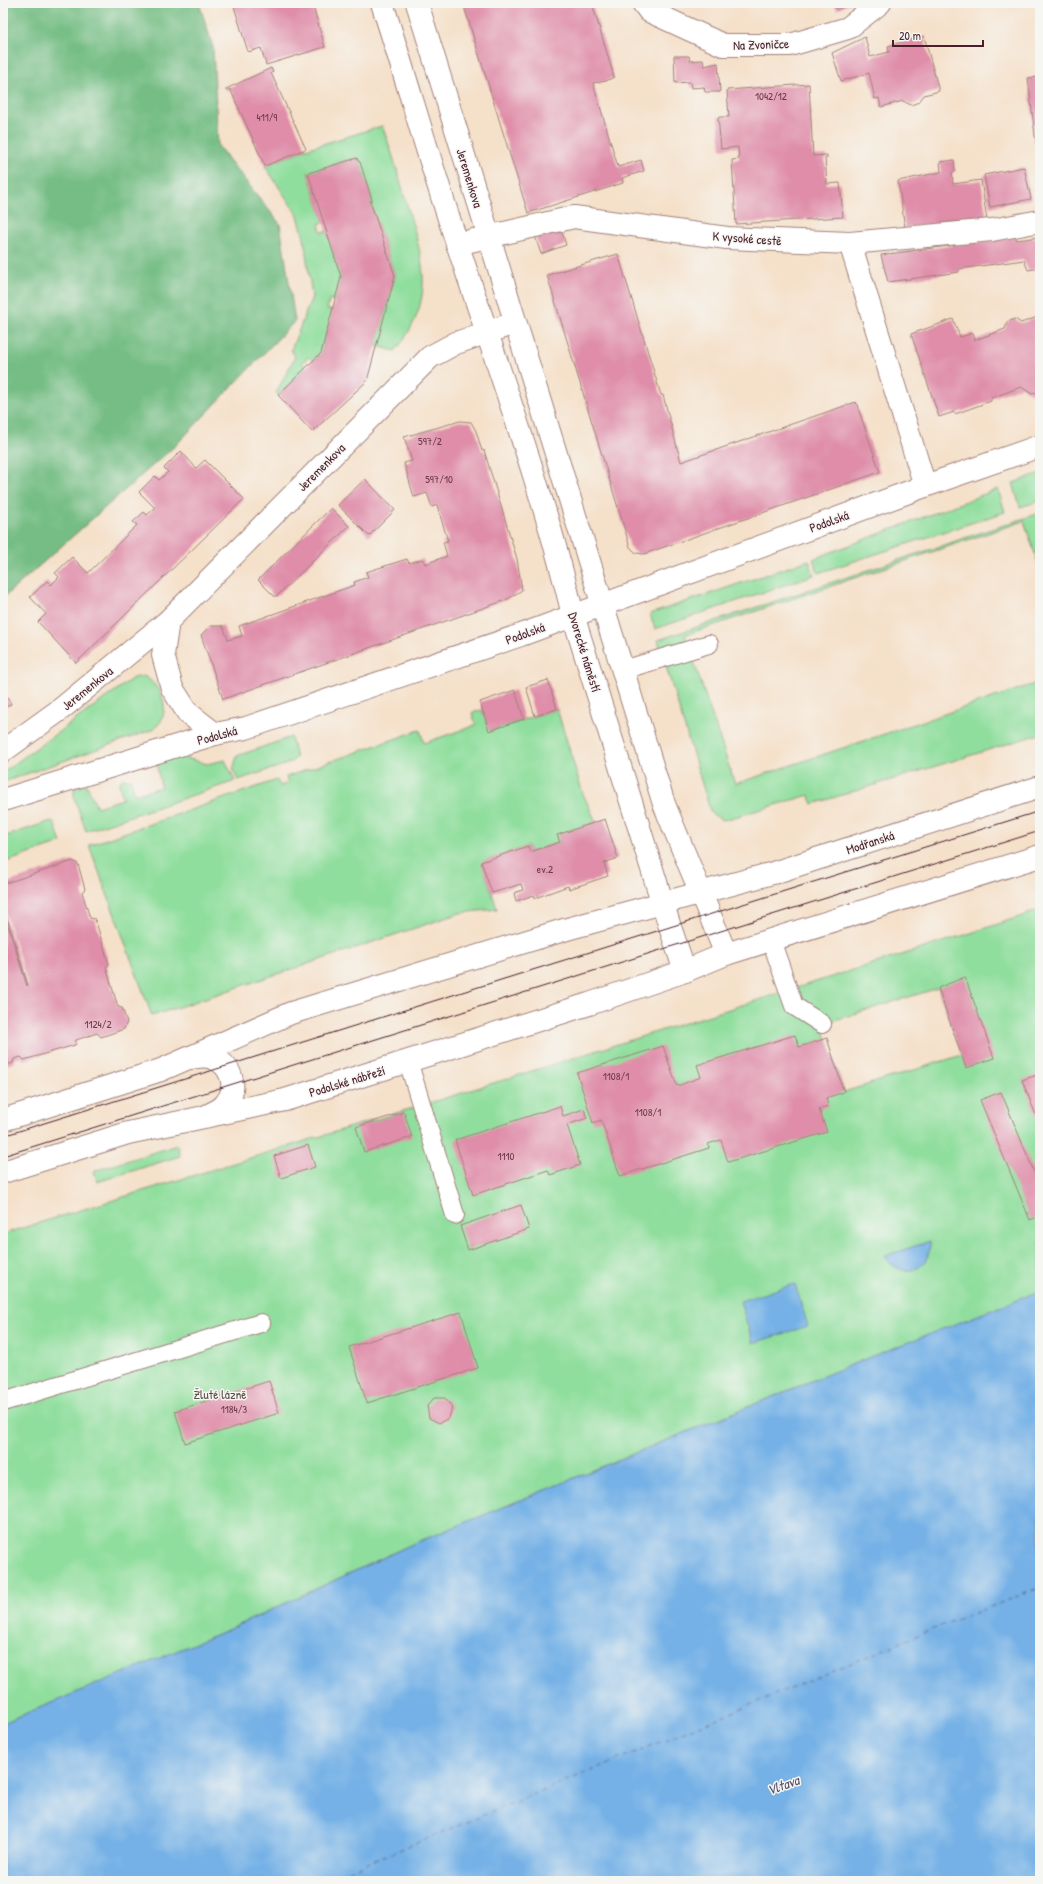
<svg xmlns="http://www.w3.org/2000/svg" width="1043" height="1884" viewBox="0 0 1043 1884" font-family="'Patrick Hand',sans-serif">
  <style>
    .green { fill: #90de9d; stroke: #6d7e64; fill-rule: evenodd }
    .forest { fill: #74bd84; stroke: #5f6e58 }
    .water { fill: #75b1e6; stroke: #606888 }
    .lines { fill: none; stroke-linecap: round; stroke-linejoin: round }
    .ferry { stroke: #59526c; stroke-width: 1; stroke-dasharray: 5 4; stroke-linecap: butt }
    .building { fill: #df8da9 }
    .lane-casing { stroke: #a0807a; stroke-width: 20 }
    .street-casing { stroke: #a0807a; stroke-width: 24 }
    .secondary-casing { stroke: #a0807a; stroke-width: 24 }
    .lane { stroke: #fff; stroke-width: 18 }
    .street { stroke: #fff; stroke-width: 22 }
    .secondary { stroke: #fff; stroke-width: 22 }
    .tram { stroke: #4a1f2b; stroke-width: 1 }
    .labels { text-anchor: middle; stroke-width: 3; stroke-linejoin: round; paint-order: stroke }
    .number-label { font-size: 11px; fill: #6f3a4a }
    .street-label { font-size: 13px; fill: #4a1f2b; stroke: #f6f6f2 }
    .park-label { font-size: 13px; fill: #5c4f48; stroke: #f6f6f2 }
    .water-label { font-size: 14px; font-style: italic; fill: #59526c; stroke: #f6f6f2 }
  </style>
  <rect width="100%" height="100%" fill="#f6f6f2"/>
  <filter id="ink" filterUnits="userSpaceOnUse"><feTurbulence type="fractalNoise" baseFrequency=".025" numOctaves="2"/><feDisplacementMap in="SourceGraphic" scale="8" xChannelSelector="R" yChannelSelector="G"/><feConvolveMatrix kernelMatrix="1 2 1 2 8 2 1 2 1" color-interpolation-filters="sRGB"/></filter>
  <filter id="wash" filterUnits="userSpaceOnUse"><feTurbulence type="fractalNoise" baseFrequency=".012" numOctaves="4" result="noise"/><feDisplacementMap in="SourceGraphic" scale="16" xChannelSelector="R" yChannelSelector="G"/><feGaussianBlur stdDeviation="0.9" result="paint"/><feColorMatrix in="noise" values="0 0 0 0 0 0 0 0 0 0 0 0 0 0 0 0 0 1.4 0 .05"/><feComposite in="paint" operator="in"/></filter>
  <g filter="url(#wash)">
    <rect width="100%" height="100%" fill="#f5e0c9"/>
    <g class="green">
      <path d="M382 126C392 151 399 176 406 202 423 259 438 299 395 351L376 346 395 276 370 201 372 200 360 162H359L357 158 308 173 324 222 319 224 321 232 327 231 341 277 335 301 330 299 327 309 333 310 321 353 313 361 309 357 302 363 306 368 278 395 276 393 295 357 291 350 312 297 304 238 298 216 265 166 306 149Z"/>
      <path d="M1040 473V501L1020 507 1013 483Z"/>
      <path d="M998 489 1005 512 818 573 813 559Z"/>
      <path d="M1040 513V569L1024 521 685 635 735 784 1040 682V734L813 804 809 795 728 819 722 820 711 813 658 640Z"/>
      <path d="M809 560 814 575 655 629 650 614Z"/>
      <path d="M144 676C158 684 169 702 162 719 161 723 155 727 152 730L6 781 3 778V773L6 770 133 678Z"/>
      <path d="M557 709 583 794 596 822 558 835 560 842 530 852 528 846 482 862 497 909 460 913 152 1016 89 845 277 780 280 786 288 783 286 777 420 730 424 743 476 725 472 713 482 710 490 731Z"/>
      <path d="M291 737 296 758 290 763 238 780 233 770 237 756Z"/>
      <path d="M178 756 207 764 225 760 235 781 86 831 74 797V789L86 784 97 807 123 799 119 784 121 780 124 778 131 780 135 795 161 787 156 761Z"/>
      <path d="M51 821 54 822 61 843 3 863V837Z"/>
      <path d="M1040 910V1293L875 1355 408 1546 237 1626 3 1723V1234L468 1091 965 935ZM938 988 962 1055 844 1092 822 1024Z"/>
      <path d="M177 1145 180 1156 97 1182 94 1171Z"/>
    </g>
    <path class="forest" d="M3 3H199L213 47 218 146 280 224 295 321 177 444 3 598Z"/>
    <g class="water">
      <path d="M930 1241C932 1271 900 1282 885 1256Z"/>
      <path d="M795 1284 808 1326 753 1343 740 1301Z"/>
      <path d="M1040 1291V1881H3V1723L237 1626 408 1546 875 1355Z"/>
    </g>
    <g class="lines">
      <path class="ferry" d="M324 1881 948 1623 1040 1588"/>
    </g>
    <g id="blocks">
      <g class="building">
        <path d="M233 3H312L325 47 266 65 261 48 248 52Z"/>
        <path d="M463 3H592L614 77 606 81 593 83 618 167 641 160 644 171 622 178 623 183 528 213Z"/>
        <path d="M833 3H851L837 10Z"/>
        <path d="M924 36 939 91 924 95 919 102 911 105 903 101 881 107 879 98 875 99 869 73 841 81 832 53 865 37 870 57 889 52 888 46Z"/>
        <path d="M674 56H689L690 61 703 60 704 66 718 63 720 92H705L704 87 691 88 690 82 675 83Z"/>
        <path d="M271 68 273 72 271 73 306 149 265 166 230 89 226 91V89Z"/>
        <path d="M1040 77V144H1036L1028 78Z"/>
        <path d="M809 84 813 156 827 155V158H825L827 184 840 183 843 217 736 224 732 160 739 159 738 147 721 149 718 117H729L727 90Z"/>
        <path d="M357 158 359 162H360L372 200 370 201 395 276 367 381 312 432 278 395 321 353 341 277 308 173Z"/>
        <path d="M954 160 955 172H952L953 184 981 180 987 220 957 225V221L905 228 898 181 941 172 940 162Z"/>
        <path d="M1024 167 1031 199 990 207 984 175Z"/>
        <path d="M562 232 566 245 541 254 535 236Z"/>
        <path d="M1015 237 1017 240 1040 237V268L1028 270 1024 260 959 269V272L888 282 881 255Z"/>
        <path d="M618 254 661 395H663L681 462 856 402 880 472 644 554 636 553 630 547 547 275Z"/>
        <path d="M1040 316V391L1032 394 1021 387 991 398V401L955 414 954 412 939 417 911 334 953 319 960 337 973 333 975 340 1005 329 1007 322 1015 319 1021 323Z"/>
        <path d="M460 421 471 422 476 431 482 451 484 450 517 559 522 590 506 600 223 699 201 635 210 626H223L228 640 242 636 239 626 355 585 354 582 368 577 366 572 407 559 409 563 423 559 425 564 447 556 443 542 448 541 437 505 432 507 427 493 414 497 404 463 412 461 404 437Z"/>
        <path d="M181 451 196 468 205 460 244 499 76 663 38 622 46 614 30 597 47 581 51 585 59 577 55 573 72 557 88 573 137 525 133 522 144 512 147 515 155 508 139 492 155 476 159 480 168 472 164 468Z"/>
        <path d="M365 479 395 510 369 536 338 505Z"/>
        <path d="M331 508 349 526 277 596H274L258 580Z"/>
        <path d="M548 680 557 709 535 716 526 687Z"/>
        <path d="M3 690 11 704 3 709Z"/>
        <path d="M515 690 524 719 489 731 480 702Z"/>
        <path d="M605 819 618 858 604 863 608 876 569 889 568 886 535 898 534 895 516 901 514 893 523 890 521 884 492 893 481 862 528 846 530 852 560 842 557 835Z"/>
        <path d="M73 861 78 864 85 889 82 892 90 918 95 919 109 964 106 967 118 1007 122 1008 127 1022 124 1029 101 1037 97 1033 76 1040 75 1045 24 1060 21 1057 14 1059 13 1063 3 1066V910L27 986 28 985 3 905V884Z"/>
        <path d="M965 977 994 1058 966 1068 938 988Z"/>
        <path d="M795 1035 799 1047 827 1038 844 1092 826 1098 828 1106 819 1109 827 1132 728 1162 721 1140 708 1144 709 1148 620 1176 601 1120 593 1123 577 1073 663 1046 677 1086 701 1077 697 1065Z"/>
        <path d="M1040 1074V1125L1022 1080Z"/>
        <path d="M1001 1092 1040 1186V1216L1030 1220 980 1100Z"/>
        <path d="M560 1106 563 1116 584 1109 587 1118 567 1125 580 1165 550 1175 548 1170 473 1195 455 1140Z"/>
        <path d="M404 1112 412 1137 364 1152 356 1127Z"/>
        <path d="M308 1145 315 1167 281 1178 274 1156Z"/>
        <path d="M521 1205 529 1229 468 1250 460 1226Z"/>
        <path d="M461 1312 478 1368 367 1403 349 1347Z"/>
        <path d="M269 1381 279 1413 185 1443 175 1411Z"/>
        <path d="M434 1398H445L452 1407 449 1418 439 1423 429 1418 427 1406Z"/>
      </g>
    </g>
  </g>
  <g filter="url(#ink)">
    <use href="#blocks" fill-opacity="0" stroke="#a0807a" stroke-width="1"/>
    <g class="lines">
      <g class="lane-casing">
        <g id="lane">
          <path d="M623 670 709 644"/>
          <path d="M771 940 794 1006 822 1024"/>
          <path d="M408 1061 455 1215"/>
          <path d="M3 1402 261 1323"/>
        </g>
      </g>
      <g class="street-casing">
        <g id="street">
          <path d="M643 3 649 11 723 45H790L848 28 880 3"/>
          <path d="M850 243 925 486"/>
          <path d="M457 244 574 217 727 238 850 243 992 230 1040 221"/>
          <path d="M168 621 163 655 172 688 188 713 215 734"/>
          <path d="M3 751 61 709 168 621 430 357 456 343 515 323"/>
          <path d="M3 800 215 734 246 728 521 635 925 486 1040 446"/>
        </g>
      </g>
      <g class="secondary-casing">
        <g id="secondary">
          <path d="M382 3C408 84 431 166 458 246 498 368 543 490 573 615L670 927 685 971"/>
          <path d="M417 3 664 804 726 954"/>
          <path d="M191 1058C198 1057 205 1055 212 1058 231 1063 239 1088 226 1103 222 1109 215 1112 208 1115"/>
          <path d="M3 1120 161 1070 291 1013 567 929 773 873 1040 787"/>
          <path d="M3 1172 128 1133 285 1100 589 1004 685 971 726 954 1040 856"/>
        </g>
      </g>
      <use href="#lane" class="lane"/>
      <use href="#street" class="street"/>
      <use href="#secondary" class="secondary"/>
      <g class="tram">
        <path d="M3 1136 1040 811"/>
        <path d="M3 1156 1040 831"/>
      </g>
    </g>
  </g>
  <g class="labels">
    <g class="number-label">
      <text x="771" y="100">1042/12</text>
      <text x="267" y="121">411/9</text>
      <text x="430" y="445">597/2</text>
      <text x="439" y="483">597/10</text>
      <text x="545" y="873">ev.2</text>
      <text x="98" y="1028">1124/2</text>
      <text x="616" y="1080">1108/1</text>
      <text x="648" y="1116">1108/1</text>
      <text x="506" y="1160">1110</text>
      <text x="234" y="1413">1184/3</text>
    </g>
    <g class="street-label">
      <text transform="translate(761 44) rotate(-2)" y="5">Na Zvoničce</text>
      <text transform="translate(470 178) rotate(73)" y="5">Jeremenkova</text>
      <text transform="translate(747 238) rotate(4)" y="5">K vysoké cestě</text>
      <text transform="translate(321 467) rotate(-45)" y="5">Jeremenkova</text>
      <text transform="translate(829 521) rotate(-20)" y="5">Podolská</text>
      <text transform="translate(525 633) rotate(-20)" y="5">Podolská</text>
      <text transform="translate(585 652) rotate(73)" y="5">Dvorecké náměstí</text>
      <text transform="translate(87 688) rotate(-39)" y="5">Jeremenkova</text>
      <text transform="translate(217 735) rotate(-15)" y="5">Podolská</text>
      <text transform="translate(870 842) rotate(-18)" y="5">Modřanská</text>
      <text transform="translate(347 1081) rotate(-17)" y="5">Podolské nábřeží</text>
    </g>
    <g class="park-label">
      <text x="220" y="1399">Žluté lázně</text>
    </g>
    <g class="water-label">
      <text transform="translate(783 1785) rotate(-20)" y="5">Vltava</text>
    </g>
  </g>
  <rect width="1043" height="1884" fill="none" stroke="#f6f6f2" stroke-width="16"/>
  <path d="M893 40v6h90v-6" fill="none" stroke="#4a1f2b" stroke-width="2"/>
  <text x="899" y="40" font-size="12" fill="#4a1f2b" stroke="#f6f6f2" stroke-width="3" paint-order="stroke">20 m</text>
</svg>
